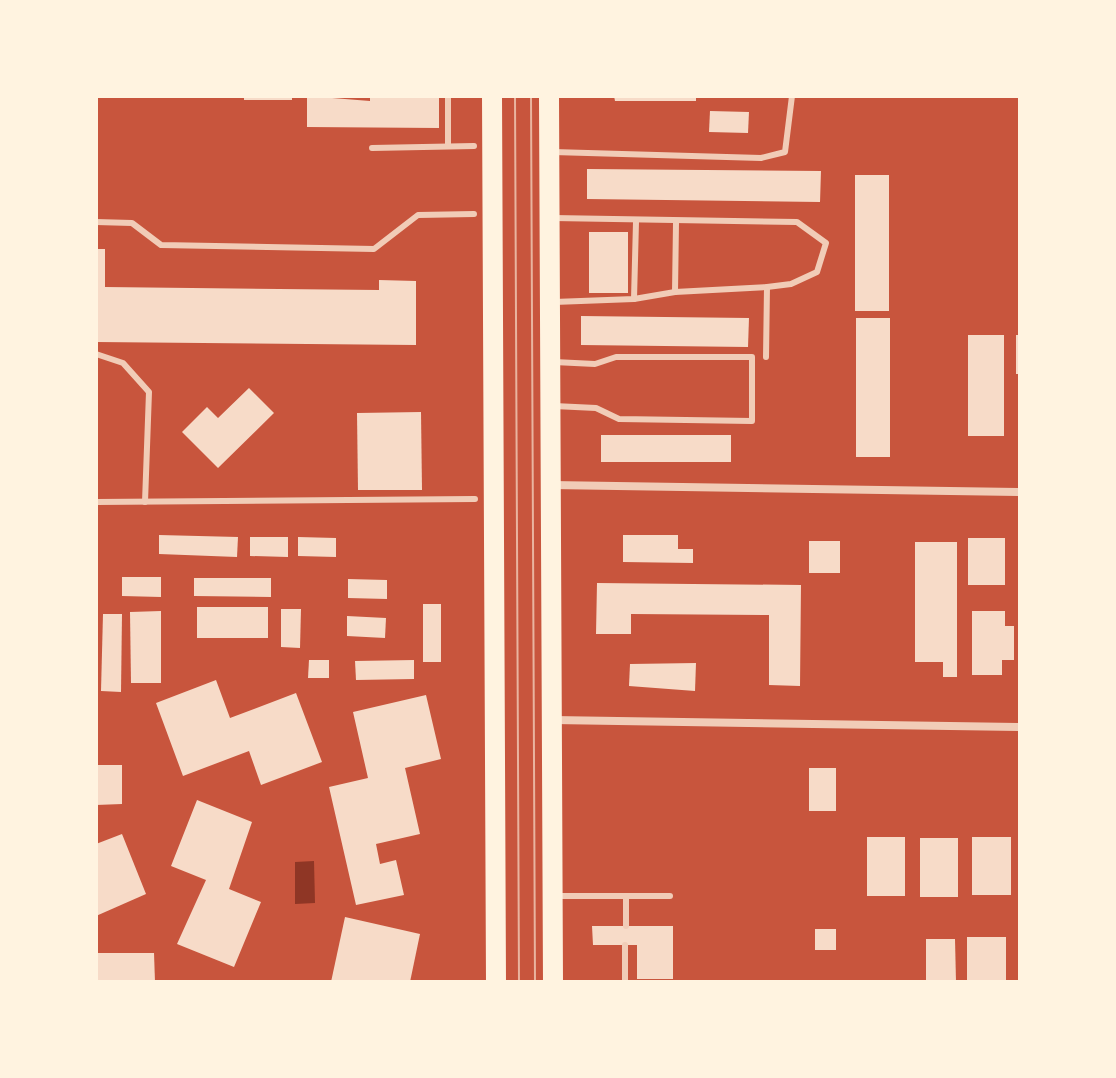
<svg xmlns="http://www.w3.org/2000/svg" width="1116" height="1078" viewBox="0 0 1116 1078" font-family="Karla,sans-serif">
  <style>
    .water { fill: #8f3625 }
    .building { fill: #f7dbc8 }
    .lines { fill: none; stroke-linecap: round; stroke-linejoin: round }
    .service { stroke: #f1ccb7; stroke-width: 6 }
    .minor { stroke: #f1ccb7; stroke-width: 8 }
    .primary { stroke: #fff3e0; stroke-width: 20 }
    .tram { stroke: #e9b49f; stroke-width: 2 }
  </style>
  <rect width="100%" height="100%" fill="#c8553d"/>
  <path class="water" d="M314 861 315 903 295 904V862Z"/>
  <g class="building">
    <rect x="244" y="96" width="48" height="4"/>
    <path d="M307 96 370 101V96H439V128L307 127Z"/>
    <path d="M614 96H696V101H615Z"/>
    <path d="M710 111 749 112 748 133 709 132Z"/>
    <path d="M587 169 821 171 820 202 587 199Z"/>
    <rect x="855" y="175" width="34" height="136"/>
    <rect x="589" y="232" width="39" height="61"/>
    <path d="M96 249H105V287L379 290V280L416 281V345L96 342Z"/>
    <path d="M581 316 749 318 748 347 581 345Z"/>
    <rect x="856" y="318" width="34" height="139"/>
    <rect x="968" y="335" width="36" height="101"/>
    <rect x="1016" y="335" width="4" height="39"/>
    <path d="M249 388 274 413 218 468 182 432 207 407 218 418Z"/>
    <path d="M421 412 422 490H358L357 413Z"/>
    <rect x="601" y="435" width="130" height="27"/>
    <path d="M159 535 238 537 237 557 159 554Z"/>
    <path d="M623 535H678V549H693V563L623 562Z"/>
    <path d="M250 537H288V557L250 556Z"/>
    <path d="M298 537 336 538V557L298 556Z"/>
    <rect x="968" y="538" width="37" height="47"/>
    <rect x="809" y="541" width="31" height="32"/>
    <path d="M915 542H957V677H943V662H915Z"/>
    <path d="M122 577H161V597L122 596Z"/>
    <path d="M194 578H271V597L194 596Z"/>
    <path d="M348 579 387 580V599L348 598Z"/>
    <path d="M597 583 801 585 800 686 769 685V615L631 614V634H596Z"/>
    <rect x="423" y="604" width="18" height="58"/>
    <rect x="197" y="607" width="71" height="31"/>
    <path d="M281 609H301L300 648 281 647Z"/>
    <path d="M161 611V683H131L130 612Z"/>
    <path d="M972 611H1005V626H1014V660H1002V675H972Z"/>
    <path d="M103 614H122L121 692 101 691Z"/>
    <path d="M347 616 386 618 385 638 347 636Z"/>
    <path d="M309 660H329V678H308Z"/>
    <path d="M414 660V679L356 680 355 661Z"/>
    <path d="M696 663 695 691 629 686 630 664Z"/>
    <path d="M216 680 230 718 296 693 322 762 261 785 249 751 183 776 156 703Z"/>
    <path d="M426 695 441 759 405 768 420 834 376 844 380 864 396 860 404 895 356 905 329 787 368 778 353 712Z"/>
    <path d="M96 765H122V804L96 805Z"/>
    <rect x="809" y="768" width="27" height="43"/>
    <path d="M197 800 252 822 229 889 261 902 234 967 177 944 206 880 171 866Z"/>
    <path d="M122 834 146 894 96 916V844Z"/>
    <rect x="867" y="837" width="38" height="59"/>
    <rect x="972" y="837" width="39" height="58"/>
    <rect x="920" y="838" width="38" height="59"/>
    <path d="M345 917 420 934 410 982H331Z"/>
    <path d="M592 926H673V979H637V945H593Z"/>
    <rect x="815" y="929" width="21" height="21"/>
    <rect x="967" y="937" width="39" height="45"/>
    <path d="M926 939H955L956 982H926Z"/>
    <path d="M96 953H154L155 982H96Z"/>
  </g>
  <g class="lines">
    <g class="service">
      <path d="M448 146V96"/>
      <path d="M372 148 474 146"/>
      <path d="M553 152 761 158 785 152 792 96"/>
      <path d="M553 218 797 222 826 243 817 272 791 284 767 287 675 292 634 299 554 302"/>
      <path d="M96 222 132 223 161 245 374 249 418 215 474 214"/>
      <path d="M675 292 676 223"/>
      <path d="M634 299 636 222"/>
      <path d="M96 354 123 363 149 392 145 502"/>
      <path d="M766 357 767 287"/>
      <path d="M554 406 596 408 619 419 752 421V357H616L595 364 554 362"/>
      <path d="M96 502 475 499"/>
      <path d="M556 896H626V926"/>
      <path d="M626 896H670"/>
      <path d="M625 945V982"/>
    </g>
    <g class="minor">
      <path d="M551 485 1020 492"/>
      <path d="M553 720 1020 727"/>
    </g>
    <g class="primary">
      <path d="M492 96 496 982"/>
      <path d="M549 96 553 982"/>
    </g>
    <g class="tram">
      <path d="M515 96 519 982"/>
      <path d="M531 96 535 982"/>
    </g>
  </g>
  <rect width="1116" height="1078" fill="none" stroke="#fff3e0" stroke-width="196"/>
</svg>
